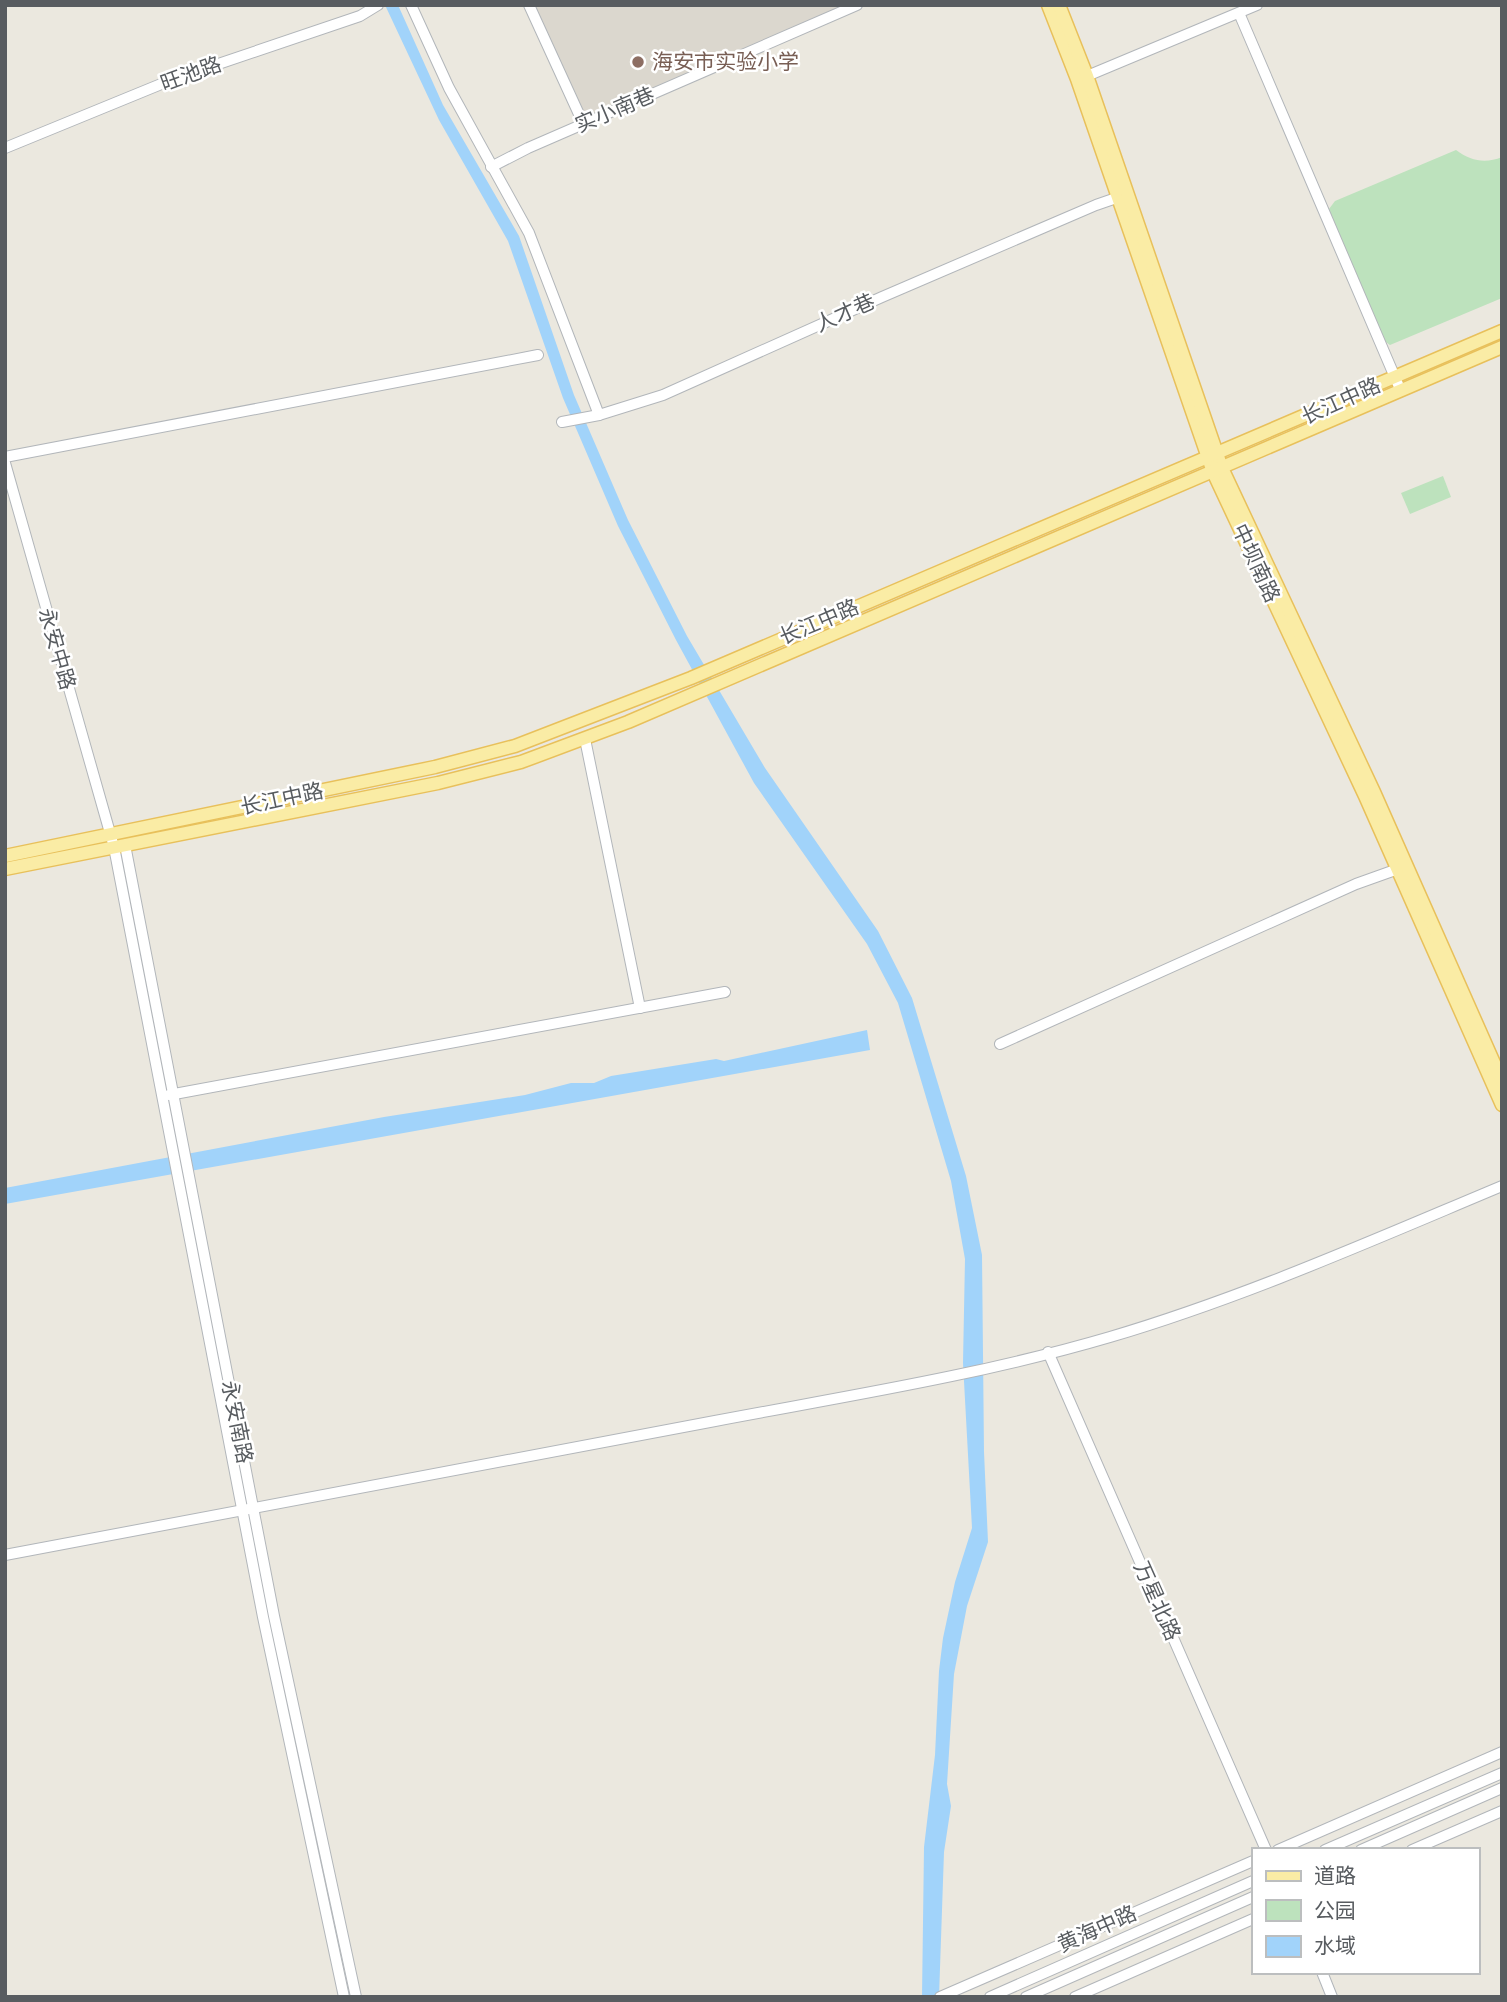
<svg xmlns="http://www.w3.org/2000/svg" width="1507" height="2002" viewBox="0 0 1507 2002" font-family="Signika,'Noto Sans SC',sans-serif">
  <style>
    .education { fill: #dbd7ce }
    .green { fill: #bde2bd }
    .water { fill: #a1d3fa }
    .lines { fill: none; stroke-linecap: round; stroke-linejoin: round }
    .minor-casing { stroke: #b2b6ba; stroke-width: 12 }
    .major-casing { stroke: #e8c05b; stroke-width: 15 }
    .minor { stroke: #fff; stroke-width: 10 }
    .major { stroke: #faeca5; stroke-width: 12 }
    .education-dot { fill: #8d6e63; stroke: #fff; stroke-width: 2.5 }
    .labels { text-anchor: middle; stroke-width: 5; stroke-linejoin: round; paint-order: stroke }
    .education-label { font-size: 21px; fill: #785e54; stroke: #fff; text-anchor: start }
    .street-label { font-size: 21px; fill: #585c60; stroke: #fff }
  </style>
  <rect width="100%" height="100%" fill="#ebe8df"/>
  <path class="education" d="M535 5H848L585 119Z"/>
  <g class="green">
    <path d="M1456 150C1471 161 1485 164 1502 157V298L1390 345 1383 340 1329 209 1335 201Z"/>
    <path d="M1443 476 1451 497 1410 514 1401 493Z"/>
  </g>
  <g class="water">
    <path d="M385 5H398L443 105 519 236 574 395 628 520 687 636 765 768 878 931 912 998 966 1176 982 1255 984 1452 988 1542 967 1606 954 1674 947 1784 951 1806 944 1852 939 1997H922L924 1847 935 1755 939 1671 943 1638 955 1582 972 1528 963 1363 965 1259 951 1181 898 1003 867 944 754 783 676 640 618 526 563 398 508 241 439 120Z"/>
    <path d="M867 1030 870 1050 5 1204V1188L384 1117 525 1095 571 1083H594L611 1076 716 1059 724 1061Z"/>
  </g>
  <g class="lines">
    <g class="minor-casing">
      <g id="minor">
        <path d="M411 5 449 88 529 233 599 415"/>
        <path d="M529 5 583 123"/>
        <path d="M1239 13 1400 389"/>
        <path d="M1087 76 1257 5"/>
        <path d="M5 148 171 80 360 16 378 5"/>
        <path d="M491 167 528 148 857 5"/>
        <path d="M562 422 599 415 663 395 882 297 1096 205 1122 196"/>
        <path d="M5 457 538 355"/>
        <path d="M5 463 114 847 263 1617 344 1997"/>
        <path d="M585 739 640 1008"/>
        <path d="M125 845 274 1616 356 1997"/>
        <path d="M1000 1044 1356 884 1398 869"/>
        <path d="M169 1095 725 992"/>
        <path d="M1048 1352 1266 1850"/>
        <path d="M5 1555C242 1509 479 1467 715 1421 847 1396 981 1375 1110 1337 1245 1297 1373 1240 1502 1186"/>
        <path d="M1278 1850 1502 1752"/>
        <path d="M1325 1850 1502 1773"/>
        <path d="M1361 1850 1502 1788"/>
        <path d="M1412 1850 1502 1811"/>
        <path d="M1322 1972 1332 1997"/>
        <path d="M940 1997 1253 1861"/>
        <path d="M990 1997 1253 1881"/>
        <path d="M1026 1997 1253 1897"/>
        <path d="M1075 1997 1253 1919"/>
      </g>
    </g>
    <g class="major-casing">
      <g id="major">
        <path d="M1048 5 1077 79 1213 472 1365 796 1502 1105"/>
        <path d="M1059 5 1087 76 1222 468 1374 792 1502 1081"/>
        <path d="M5 856 435 767 515 746 691 678 1502 331"/>
        <path d="M5 869 438 783 521 762 628 722 1502 347"/>
      </g>
    </g>
    <use href="#minor" class="minor"/>
    <use href="#major" class="major"/>
  </g>
  <circle class="education-dot" cx="638" cy="62" r="7"/>
  <g class="labels">
    <g class="education-label">
      <text x="652" y="69">海安市实验小学</text>
    </g>
    <g class="street-label">
      <text transform="translate(191 74) rotate(-20)" y="7">旺池路</text>
      <text transform="translate(615 110) rotate(-23)" y="7">实小南巷</text>
      <text transform="translate(845 313) rotate(-24)" y="7">人才巷</text>
      <text transform="translate(1341 401) rotate(-24)" y="7">长江中路</text>
      <text transform="translate(1256 563) rotate(65)" y="7">中坝南路</text>
      <text transform="translate(819 622) rotate(-23)" y="7">长江中路</text>
      <text transform="translate(57 649) rotate(74)" y="7">永安中路</text>
      <text transform="translate(282 799) rotate(-12)" y="7">长江中路</text>
      <text transform="translate(237 1422) rotate(79)" y="7">永安南路</text>
      <text transform="translate(1157 1601) rotate(66)" y="7">万星北路</text>
      <text transform="translate(1097 1929) rotate(-24)" y="7">黄海中路</text>
    </g>
  </g>
  <rect width="1507" height="2002" fill="none" stroke="#585c60" stroke-width="14"/>
  <rect x="1252" y="1848" width="228" height="126" fill="#ffffff" stroke="#bcbebf" stroke-width="2"/>
  <rect x="1266" y="1871" width="35" height="10" fill="#faeca5" stroke="#bcbebf" stroke-width="2"/>
  <text x="1314" y="1883" font-size="21" fill="#585c60">道路</text>
  <rect x="1266" y="1900" width="35" height="21" fill="#bde2bd" stroke="#bcbebf" stroke-width="2"/>
  <text x="1314" y="1918" font-size="21" fill="#585c60">公园</text>
  <rect x="1266" y="1936" width="35" height="21" fill="#a1d3fa" stroke="#bcbebf" stroke-width="2"/>
  <text x="1314" y="1953" font-size="21" fill="#585c60">水域</text>
</svg>
